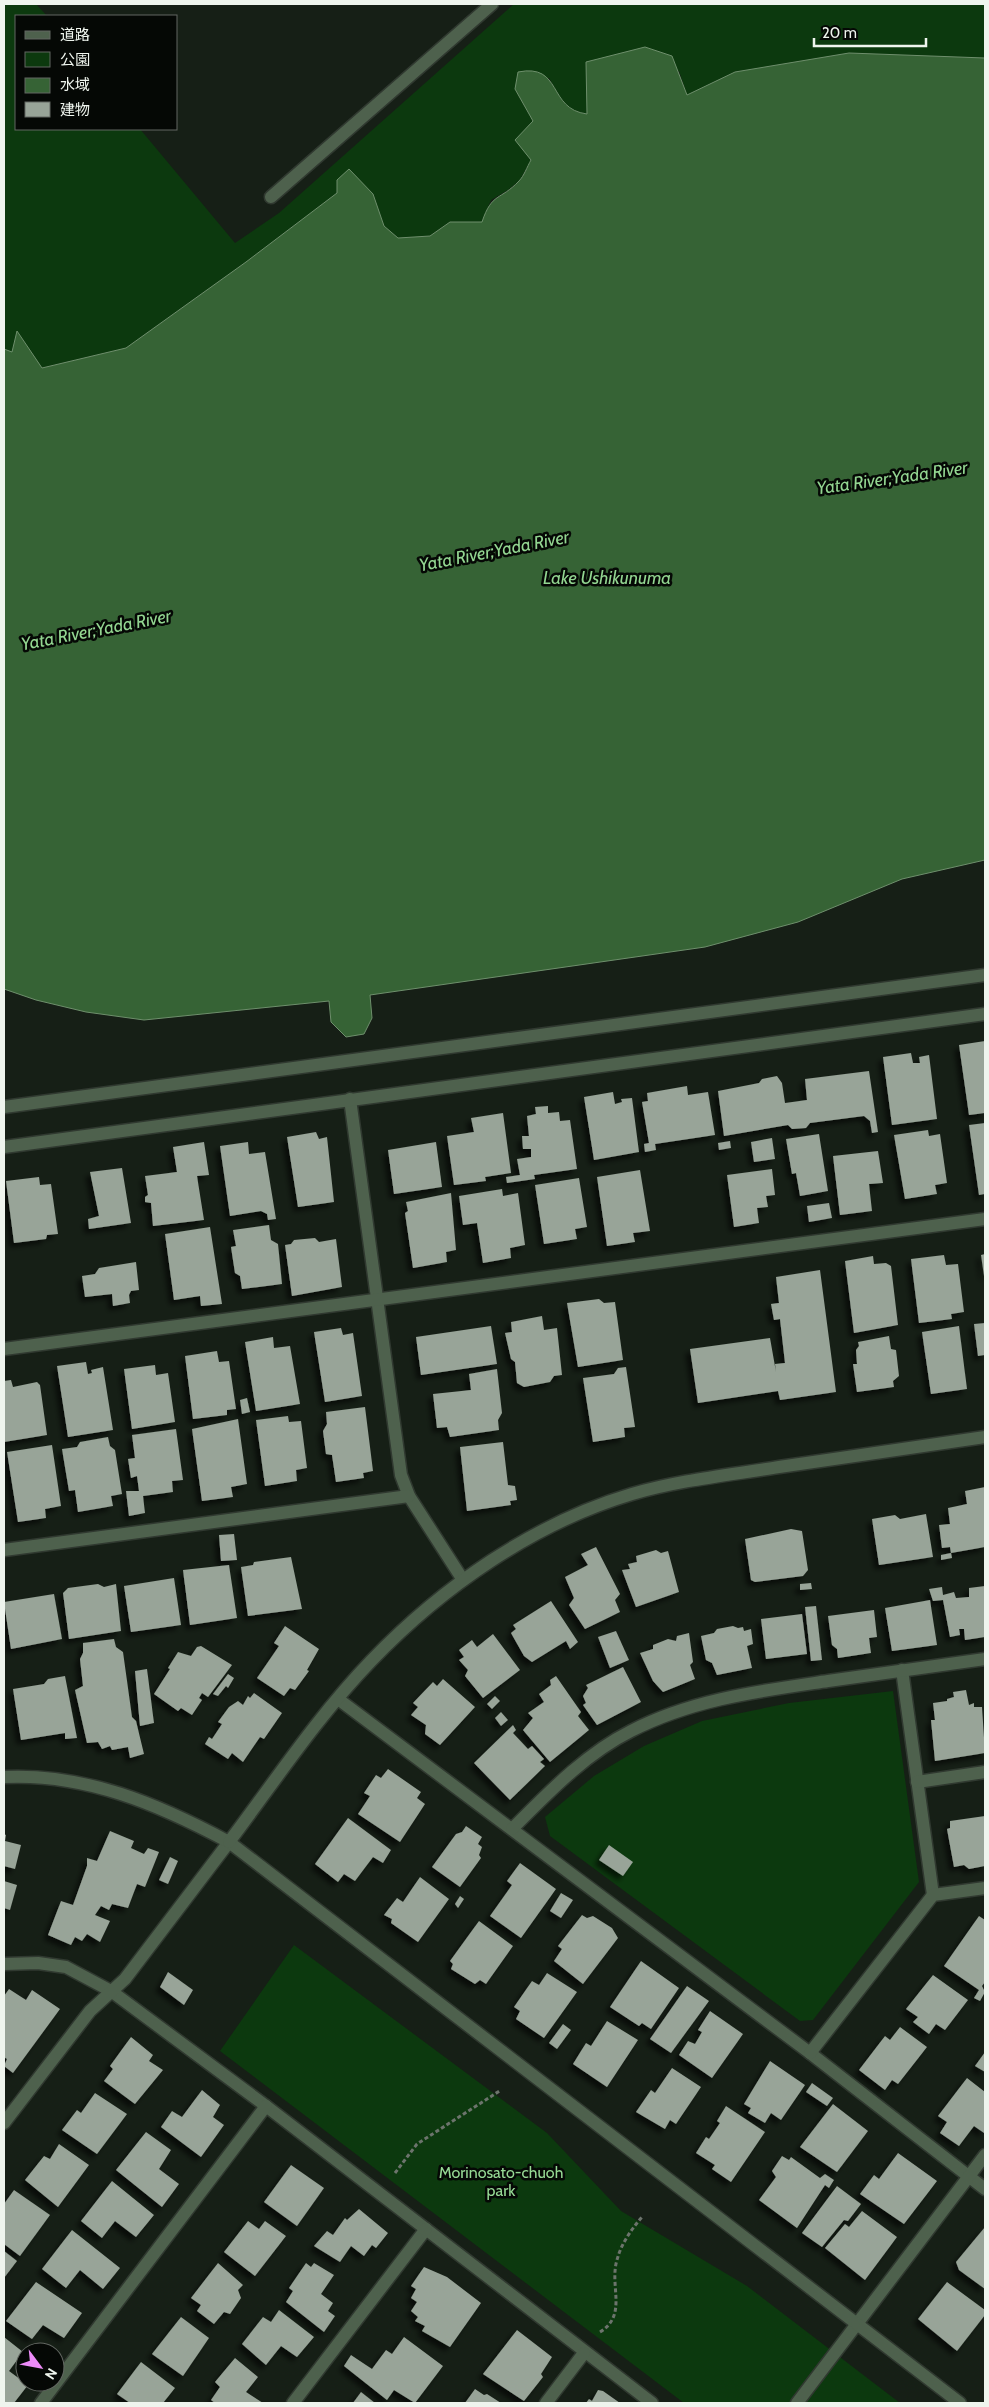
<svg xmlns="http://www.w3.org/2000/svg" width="989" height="2407" viewBox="0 0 989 2407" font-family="Cabin,'Noto Sans JP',sans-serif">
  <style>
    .green { fill: #0c390e }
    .water { fill: #366335; stroke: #6e8f6c }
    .building { fill: #98a498; filter: url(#shadow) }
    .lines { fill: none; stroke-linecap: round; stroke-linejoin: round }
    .minor-casing { stroke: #303930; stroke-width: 15 }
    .tertiary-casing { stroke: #303930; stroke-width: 15 }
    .path { stroke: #6c746c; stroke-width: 3; stroke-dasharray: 4 2.5; stroke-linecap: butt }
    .minor { stroke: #4e614d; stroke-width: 12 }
    .tertiary { stroke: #4e614d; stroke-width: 12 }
    .labels { text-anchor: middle; stroke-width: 5; stroke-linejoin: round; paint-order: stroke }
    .park-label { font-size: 16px; fill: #96d994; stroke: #050805 }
    .water-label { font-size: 18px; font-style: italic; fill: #93d691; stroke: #050805 }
  </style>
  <defs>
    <filter id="shadow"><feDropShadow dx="-4.5" dy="4.5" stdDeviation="2.5" flood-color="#0009"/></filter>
  </defs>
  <rect width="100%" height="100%" fill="#161f16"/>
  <g class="green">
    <path d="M4 4H36L47 16H16V129H140L235 243 279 213 514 4H985V58L849 53 735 72 687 95 679 71 587 114C564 111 560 97 549 78L515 89 533 121 531 160 520 180 508 190 491 200 482 222H450L430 236 398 238 384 226 373 194 337 180V193L246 262 126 348 41 368 17 332 12 353 4 349Z"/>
    <path d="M893 1691 919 1882 813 2020 800 2021 550 1836 545 1817 594 1776 644 1746 702 1721 789 1703Z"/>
    <path d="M294 1945 547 2133 621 2211 747 2286 900 2403H684L220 2051Z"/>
  </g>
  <path class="water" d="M645 47 672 56 687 95 735 72 849 53 985 58V860L902 879 798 922 705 947 370 995 372 1018 364 1034 346 1037 331 1022 329 1001 144 1020 86 1012 36 1000 4 989V349L12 352 17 331 42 368 126 348 246 262 337 193V180L349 169 373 194 384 226 398 238 430 236 450 222H482C492 192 500 201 519 181 524 176 527 167 531 160L515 140 533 121 515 89 518 72C563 63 547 109 587 114L586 62Z"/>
  <g class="building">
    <path d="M985 1041V1113L969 1115 959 1045Z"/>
    <path d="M911 1053 913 1063H920L919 1057 929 1055 937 1119 892 1125 883 1057Z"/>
    <path d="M869 1071 878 1132 872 1133 870 1121 864 1116 810 1123 806 1128 792 1129 788 1125 724 1136 718 1091 759 1083 762 1079 777 1076 782 1083 785 1103 807 1100 805 1079Z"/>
    <path d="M687 1086 688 1095 708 1092 715 1135 655 1144 656 1150 645 1152 644 1144 649 1143 642 1102 648 1101 647 1093Z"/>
    <path d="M613 1092 615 1104 622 1102 621 1099 632 1098 639 1152 594 1160 584 1097Z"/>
    <path d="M548 1106V1113L559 1112 560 1121 570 1120 577 1169 534 1175 535 1179 507 1183 506 1177 520 1175 517 1159 531 1157V1149H523L522 1136H529L527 1116 536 1114 535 1107Z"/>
    <path d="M503 1113 511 1173 485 1177 486 1181 454 1185 447 1136 474 1132 471 1118Z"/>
    <path d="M985 1123V1194L979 1195 969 1125Z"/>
    <path d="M928 1130 929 1136 940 1134 947 1183 935 1185 937 1194 905 1199 894 1135Z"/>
    <path d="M316 1132 319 1139 327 1137 334 1202 298 1207 287 1137Z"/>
    <path d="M819 1134 828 1191 800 1196 796 1173 792 1174 786 1139Z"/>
    <path d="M772 1138 775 1159 754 1162 751 1142Z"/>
    <path d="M730 1141 731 1148 719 1150 718 1143Z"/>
    <path d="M204 1142 209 1175 197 1176 204 1220 153 1226 151 1203 145 1202V1197L148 1195 145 1176 177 1172 173 1147Z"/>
    <path d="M248 1142 249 1154 265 1152 276 1219 268 1220 267 1214 261 1211 230 1216 220 1146Z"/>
    <path d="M436 1142 442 1187 394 1194 388 1150Z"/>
    <path d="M878 1151 883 1183 869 1184 872 1211 840 1215 833 1156Z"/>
    <path d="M122 1168 131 1223 89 1229 88 1219 99 1216 90 1172Z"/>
    <path d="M772 1169 775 1195 766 1196 768 1207 757 1208 759 1223 734 1227 727 1175Z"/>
    <path d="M640 1170 650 1231 633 1233 635 1242 607 1246 597 1177Z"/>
    <path d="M39 1177 40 1185 51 1184 58 1234 47 1235 46 1239 14 1243 6 1181Z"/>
    <path d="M579 1178 587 1227 575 1229 577 1239 544 1244 535 1185Z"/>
    <path d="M502 1189 503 1196 518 1193 525 1245 510 1248 511 1258 483 1263 477 1223 463 1225 459 1196Z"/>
    <path d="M451 1193 456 1250 446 1252 447 1262 413 1268 405 1213 408 1211 406 1202Z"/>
    <path d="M829 1203 832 1218 809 1222 807 1206Z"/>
    <path d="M269 1225 271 1240 278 1244 282 1284 242 1289 240 1276 235 1273 231 1247 236 1246 233 1230Z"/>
    <path d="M210 1227 222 1304 201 1306 200 1296 174 1300 165 1234Z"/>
    <path d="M315 1238 319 1242 336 1239 342 1287 292 1296 285 1245 291 1244 294 1240Z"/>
    <path d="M985 1254V1276H984L981 1255Z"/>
    <path d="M944 1255 946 1265 958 1264 964 1312 951 1314 952 1319 919 1323 911 1259Z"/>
    <path d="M873 1256 874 1264 886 1263 891 1266 898 1325 854 1333 845 1261Z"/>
    <path d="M136 1262 139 1290 131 1291 129 1295 130 1303 113 1306 112 1294 85 1297 82 1276 95 1274 99 1268Z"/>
    <path d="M820 1270 836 1392 780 1400 778 1391 698 1403 690 1349 770 1338 776 1372 775 1364 785 1363 780 1319 774 1320 771 1304 779 1303 776 1277Z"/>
    <path d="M599 1299 604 1303 615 1302 623 1360 578 1367 567 1303Z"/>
    <path d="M542 1316 544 1330 557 1328 562 1375 554 1376 550 1382 524 1387 517 1383 515 1362 511 1359 505 1333 512 1332 511 1322Z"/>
    <path d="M985 1323V1355L978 1356 974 1324Z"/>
    <path d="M491 1326 497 1364 421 1375 416 1337Z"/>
    <path d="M959 1326 967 1389 931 1394 922 1332Z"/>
    <path d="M341 1328 343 1335 353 1333 362 1396 325 1402 314 1332Z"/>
    <path d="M889 1336 891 1349 896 1350 899 1376 893 1381 894 1387 857 1392 853 1364H857L856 1350 859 1346 858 1342Z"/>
    <path d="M273 1337 274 1348 290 1346 300 1404 256 1411 245 1342Z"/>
    <path d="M217 1351 219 1362 229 1361 236 1409 227 1410V1415L193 1419 185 1356Z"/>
    <path d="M86 1362 88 1374 92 1373 91 1370 103 1367 113 1430 68 1437 57 1366Z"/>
    <path d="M155 1365 156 1375 168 1373 175 1422 132 1429 124 1369Z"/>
    <path d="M626 1367 635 1427 624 1428 625 1437 593 1442 583 1378 614 1374 618 1368Z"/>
    <path d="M497 1369 502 1413 498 1420 499 1430 450 1437 447 1427 437 1428 433 1394 471 1390 469 1374Z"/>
    <path d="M11 1380 13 1387 37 1382 40 1385 47 1435 4 1442V1381Z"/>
    <path d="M247 1398 250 1412 242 1414 240 1400Z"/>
    <path d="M365 1407 373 1471 363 1473 364 1478 336 1482 332 1455 326 1454 323 1431 327 1424 326 1412Z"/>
    <path d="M288 1416 289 1422 301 1421 307 1468 296 1470 297 1481 265 1486 256 1420Z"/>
    <path d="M238 1419 247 1484 231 1487 233 1497 202 1501 192 1429Z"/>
    <path d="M176 1429 183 1480 172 1481 173 1492 143 1496 145 1513 129 1516 126 1491H139L137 1476 131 1478 128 1459 135 1458 132 1435Z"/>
    <path d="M108 1437 110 1446 115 1450 122 1494 111 1496 113 1506 78 1512 75 1490 69 1491 62 1449 77 1447 80 1442Z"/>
    <path d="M503 1442 508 1485 515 1486 517 1500 510 1501 511 1505 467 1511 460 1447Z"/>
    <path d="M52 1445 61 1506 45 1509 46 1518 18 1522 7 1452Z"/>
    <path d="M985 1487V1547L951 1553 950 1547 942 1548 939 1525 950 1524 948 1508 967 1504 965 1491Z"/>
    <path d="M926 1514 933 1557 879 1565 872 1519 895 1515 900 1519Z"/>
    <path d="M791 1529 802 1531 808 1570 803 1576 755 1582 751 1580 745 1539Z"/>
    <path d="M234 1534 237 1560 221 1561 219 1535Z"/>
    <path d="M596 1547 620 1594 615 1600 620 1612 585 1629 569 1605 574 1598 565 1577 588 1565 581 1554Z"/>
    <path d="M656 1550 661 1553 668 1551 679 1592 636 1607 622 1570 630 1569 628 1564 637 1562 636 1556Z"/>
    <path d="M951 1553 952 1558 941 1560V1555Z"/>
    <path d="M291 1557 302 1609 248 1616 241 1567 253 1565 254 1562Z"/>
    <path d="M229 1565 237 1618 190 1625 183 1570Z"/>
    <path d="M174 1578 181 1625 131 1632 124 1586Z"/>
    <path d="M811 1583 812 1589 800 1590V1584Z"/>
    <path d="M98 1584 104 1587 116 1584 121 1631 69 1639 63 1593 68 1588Z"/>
    <path d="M985 1586V1637L965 1640 964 1629H959L960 1635 950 1637 943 1600 933 1601 929 1589 942 1587 943 1595 954 1592 956 1598 969 1597V1588Z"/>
    <path d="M54 1594 62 1639 11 1649 4 1602Z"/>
    <path d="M930 1600 937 1645 892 1651 885 1608Z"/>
    <path d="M551 1601 578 1642 570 1649 566 1641 532 1662 524 1656 511 1633 516 1629 513 1625Z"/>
    <path d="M816 1606 822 1660 811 1661 805 1607Z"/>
    <path d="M874 1610 877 1637 869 1638 871 1653 838 1658 837 1649 832 1645 828 1616Z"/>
    <path d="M802 1614 807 1654 766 1659 761 1619Z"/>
    <path d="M285 1626 319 1649 307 1670 309 1671 295 1690 290 1688 284 1696 257 1678 279 1646 274 1643Z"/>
    <path d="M733 1626 738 1628 743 1627 744 1631 751 1629 753 1644 747 1646 752 1668 717 1675 712 1663 706 1660 701 1636 714 1633 717 1629Z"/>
    <path d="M616 1631 629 1660 610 1668 598 1637Z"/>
    <path d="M689 1633 693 1662 690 1665 695 1679 663 1692 653 1681 640 1653 653 1649V1645L668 1639 676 1641 677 1636Z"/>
    <path d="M493 1634 520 1670 483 1698 465 1676 468 1670 459 1660 464 1657 459 1650 472 1640 477 1647Z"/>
    <path d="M114 1639 116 1647 123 1652 132 1717 136 1721 144 1754 130 1758 128 1747 112 1750 110 1746 102 1749 98 1742 87 1743 75 1690 83 1686 80 1659 83 1653V1643Z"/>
    <path d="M201 1646 232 1665 208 1697 202 1693 199 1698 202 1700 192 1715 181 1708 178 1711 154 1694 170 1669 168 1668 178 1652 191 1656 197 1647Z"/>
    <path d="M623 1667 641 1702 597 1725 583 1705 586 1703 583 1696 588 1688 586 1685Z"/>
    <path d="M147 1669 154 1723 140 1726 135 1671Z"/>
    <path d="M228 1674 234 1678 228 1688 226 1686 218 1696 213 1694Z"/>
    <path d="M65 1676 77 1738 65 1739V1733L21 1740 13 1689 44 1684 48 1679Z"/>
    <path d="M556 1676 581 1712 578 1716 589 1730 550 1762 523 1730 533 1718 528 1713 544 1702 539 1694 551 1685 550 1680Z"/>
    <path d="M443 1679 475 1707 440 1745 425 1734 426 1725 411 1715 418 1707 413 1703 433 1682 437 1686Z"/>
    <path d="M966 1690 969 1705 974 1703V1707H982L985 1753 935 1761 931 1720H935L933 1703 947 1701V1699L954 1697 953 1692Z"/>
    <path d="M254 1693 282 1713 264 1739 260 1737 243 1762 232 1753 228 1759 205 1744 209 1737 212 1739 222 1724 218 1722 229 1707 238 1701 243 1705 248 1696 250 1698Z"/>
    <path d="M495 1696 500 1701 492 1709 487 1704Z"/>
    <path d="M501 1712 508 1720 501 1726 495 1718Z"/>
    <path d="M513 1725 516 1730 513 1733 528 1749 532 1746 544 1759 540 1762 545 1766 510 1800 474 1763Z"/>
    <path d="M388 1769 421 1792 417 1798 425 1804 400 1842 358 1814 370 1796 364 1793 376 1775 381 1778Z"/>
    <path d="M985 1816V1866L969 1869 964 1865 954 1867 947 1829 950 1828V1821Z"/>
    <path d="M348 1818 391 1850 383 1863 373 1857 355 1881 344 1874 338 1882 315 1864Z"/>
    <path d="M466 1826 482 1837 478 1844 482 1847 479 1855 481 1858 460 1887 432 1867 456 1834 462 1832Z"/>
    <path d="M110 1831 134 1841 131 1848 144 1854 148 1848 159 1852 145 1887 137 1884 128 1908 112 1904 109 1910 101 1906 95 1915 110 1921 100 1942 87 1934 82 1941 75 1937 71 1945 48 1935 61 1901 73 1905 87 1866V1858L97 1861Z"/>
    <path d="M4 1834 6 1835 5 1841 21 1845 15 1869 4 1866Z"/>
    <path d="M609 1845 633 1862 623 1876 599 1860Z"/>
    <path d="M170 1857 178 1861 168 1884 159 1880Z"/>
    <path d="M520 1863 556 1889 521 1938 490 1916 512 1885 507 1881Z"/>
    <path d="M420 1877 449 1899 418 1942 391 1923 392 1919 384 1915 397 1898 403 1902Z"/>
    <path d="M4 1881 17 1885 10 1910 4 1908Z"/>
    <path d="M561 1893 573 1900 561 1918 550 1911Z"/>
    <path d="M460 1896 464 1899 458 1908 455 1904Z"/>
    <path d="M582 1915 587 1918 593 1916 612 1928 618 1938 583 1984 554 1961 562 1949 558 1946Z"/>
    <path d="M979 1916 985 1920V1982L982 1986 985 1992 980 2001 974 1998 979 1990 944 1966Z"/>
    <path d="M479 1921 513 1946 486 1984 480 1980 475 1984 451 1969 453 1964 450 1961Z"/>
    <path d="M641 1961 679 1988 651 2029 642 2023 639 2026 610 2007Z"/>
    <path d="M168 1972 193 1990 184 2005 160 1987Z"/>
    <path d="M547 1973 577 1992 544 2038 516 2019 520 2011 514 2007 532 1981 539 1985Z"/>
    <path d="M933 1975 968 2000 945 2030 936 2024 929 2034 913 2022 918 2017 906 2009Z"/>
    <path d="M687 1986 709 2001 671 2053 650 2039Z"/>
    <path d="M9 1989 26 2000 32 1990 60 2009 13 2073 4 2066 7 2059 4 2057V1996Z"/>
    <path d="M710 2011 743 2034 712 2078 679 2055 688 2041 695 2044 702 2032 698 2030Z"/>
    <path d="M607 2021 638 2040 607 2087 573 2064 586 2043 591 2046Z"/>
    <path d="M563 2024 571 2030 557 2049 549 2043Z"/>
    <path d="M900 2027 927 2047 898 2084 892 2080 885 2090 859 2070 885 2036 890 2040Z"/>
    <path d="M131 2037 153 2055 149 2061 163 2070 135 2104 104 2081 113 2069 110 2066Z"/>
    <path d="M985 2052V2072L975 2066Z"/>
    <path d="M770 2061 805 2085 781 2120 771 2113 765 2123 748 2113 751 2108 744 2104Z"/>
    <path d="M672 2068 701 2087 676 2124 670 2120 665 2129 636 2112 651 2090 655 2093Z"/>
    <path d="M967 2078 985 2092V2130L984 2133 974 2126 959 2146 940 2133 947 2122 938 2116Z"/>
    <path d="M812 2083 833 2098 827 2106 806 2092Z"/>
    <path d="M202 2090 220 2105 213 2117 224 2125 201 2157 161 2127 172 2111 182 2117Z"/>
    <path d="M95 2093 127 2114 97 2154 62 2130 77 2110 81 2113Z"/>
    <path d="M833 2104 868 2131 837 2172 800 2147Z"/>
    <path d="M726 2106 765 2132 731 2182 712 2169 715 2165 696 2153 706 2137 709 2139 720 2123 717 2121Z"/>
    <path d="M146 2132 171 2150 159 2169 179 2184 162 2207 116 2170Z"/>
    <path d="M59 2144 89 2165 58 2207 25 2180 44 2156 50 2159Z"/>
    <path d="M898 2153 937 2181 904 2224 860 2194 874 2175 879 2179Z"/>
    <path d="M782 2156 789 2160 791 2157 820 2178 825 2174 834 2180 829 2188 825 2185 797 2228 759 2200 776 2177 772 2171Z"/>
    <path d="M291 2165 324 2188 297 2226 264 2202Z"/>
    <path d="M112 2181 154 2215 136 2237 115 2221 102 2238 81 2221Z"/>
    <path d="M837 2186 861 2204 848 2221 844 2220 822 2247 802 2233Z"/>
    <path d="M14 2190 50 2215 20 2256 4 2244V2204Z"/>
    <path d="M359 2209 388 2233 376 2248 372 2245 364 2256 351 2246 340 2262 314 2246 327 2231 333 2235 345 2218 347 2220Z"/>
    <path d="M862 2211 897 2237 865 2280 825 2248 845 2224 849 2227Z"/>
    <path d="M248 2221 259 2229 265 2221 286 2236 255 2276 224 2252Z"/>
    <path d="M985 2227V2289L959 2270 956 2262Z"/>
    <path d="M72 2230 120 2268 103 2289 80 2270 66 2288 42 2269Z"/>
    <path d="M4 2251 17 2261 4 2278Z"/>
    <path d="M218 2263 243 2285 238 2290 241 2298 230 2314 224 2312 214 2324 197 2311 201 2305 191 2298Z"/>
    <path d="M306 2263 311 2267 314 2263 334 2275 321 2294 333 2303 328 2311 335 2316 324 2332 286 2302 293 2291 289 2288Z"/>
    <path d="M424 2267 447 2277 481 2303 450 2347 422 2331 425 2326 415 2321 418 2317 411 2311 417 2302 411 2298 416 2289 411 2286Z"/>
    <path d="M36 2282 82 2313 64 2338 43 2325 32 2339 6 2321Z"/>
    <path d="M947 2282 985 2310V2315L957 2351 918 2319Z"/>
    <path d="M279 2310 314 2337 297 2357 281 2346 266 2365 242 2344 263 2317 271 2322Z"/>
    <path d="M181 2317 209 2338 183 2376 152 2354Z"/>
    <path d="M517 2330 552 2357 541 2374 543 2377 524 2401 483 2374Z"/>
    <path d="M4 2337 23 2352 9 2371 28 2385 14 2403 4 2402Z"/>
    <path d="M404 2337 443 2366 415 2403 394 2390 387 2400 344 2366 351 2355 372 2369 386 2350 392 2354Z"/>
    <path d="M235 2358 258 2377 246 2392 263 2403H215L211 2400 220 2387 215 2382Z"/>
    <path d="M141 2362 175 2388 163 2403H130L117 2394Z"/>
    <path d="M475 2389 484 2395 487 2394 501 2403H465Z"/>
    <path d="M598 2390 603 2391 620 2403H586L589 2399 592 2401Z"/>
    <path d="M361 2392 375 2403H353Z"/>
  </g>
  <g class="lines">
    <g class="minor-casing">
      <g id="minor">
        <path d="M271 197 492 4"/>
        <path d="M350 1099 401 1475 409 1496 463 1580"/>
        <path d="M4 1107 985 975"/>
        <path d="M4 1147 985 1014"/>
        <path d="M4 1349 985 1219"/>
        <path d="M4 1550 409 1496"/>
        <path d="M902 1670 933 1895"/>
        <path d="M338 1699 810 2053 985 2189"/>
        <path d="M917 1782 985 1772"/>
        <path d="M512 1829C548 1793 585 1754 631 1731 693 1699 760 1691 828 1681 880 1674 933 1666 985 1659"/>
        <path d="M4 1964 38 1963 66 1967 111 1991 266 2106 652 2403"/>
        <path d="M810 2053 933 1895 985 1888"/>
        <path d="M4 2123 90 2011 125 1979 229 1842"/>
        <path d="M41 2403 266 2106"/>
        <path d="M293 2403 426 2229"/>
        <path d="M546 2403 584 2353"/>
        <path d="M797 2403 985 2155"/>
      </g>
    </g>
    <g class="tertiary-casing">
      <g id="tertiary">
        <path d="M4 1777C85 1773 158 1804 229 1842L960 2403"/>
        <path d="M229 1842C275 1781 318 1716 371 1661 442 1587 534 1523 632 1494 680 1480 730 1475 779 1467 848 1457 917 1447 985 1437"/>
      </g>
    </g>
    <g class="path">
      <path d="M395 2173 417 2144 501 2090"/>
      <path d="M600 2332C628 2315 609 2286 617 2260 621 2244 631 2230 642 2217"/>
    </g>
    <use href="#minor" class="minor"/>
    <use href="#tertiary" class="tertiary"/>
  </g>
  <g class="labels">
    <g class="park-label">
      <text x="501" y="2178">Morinosato-chuoh<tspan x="501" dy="18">park</tspan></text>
    </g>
    <g class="water-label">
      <text transform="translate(892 478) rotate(-8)" y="6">Yata River;Yada River</text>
      <text transform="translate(494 551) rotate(-11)" y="6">Yata River;Yada River</text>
      <text x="607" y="584">Lake Ushikunuma</text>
      <text transform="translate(96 630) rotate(-11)" y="6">Yata River;Yada River</text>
    </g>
  </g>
  <rect width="989" height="2407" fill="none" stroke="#eff5ee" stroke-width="10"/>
  <rect x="15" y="15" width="162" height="115" fill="#050805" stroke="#636762"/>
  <rect x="25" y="31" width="25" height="8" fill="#4e614d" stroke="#636762"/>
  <text x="60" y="40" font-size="15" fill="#eff5ee">道路</text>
  <rect x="25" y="52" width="25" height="15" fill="#0c390e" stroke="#636762"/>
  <text x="60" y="65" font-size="15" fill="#eff5ee">公園</text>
  <rect x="25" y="78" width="25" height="15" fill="#366335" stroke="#636762"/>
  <text x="60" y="90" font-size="15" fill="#eff5ee">水域</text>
  <rect x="25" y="102" width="25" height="15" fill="#98a498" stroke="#636762"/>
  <text x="60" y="115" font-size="15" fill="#eff5ee">建物</text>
  <g transform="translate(40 2367) rotate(122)"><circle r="24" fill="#050805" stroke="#636762"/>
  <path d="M0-4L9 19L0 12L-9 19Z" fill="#ee8cf8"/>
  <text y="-8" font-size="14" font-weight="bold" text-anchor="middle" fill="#eff5ee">N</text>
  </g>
  <path d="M814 38v8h112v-8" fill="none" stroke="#eff5ee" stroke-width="2.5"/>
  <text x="822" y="38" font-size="15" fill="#eff5ee" stroke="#050805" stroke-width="4" paint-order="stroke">20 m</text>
</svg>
